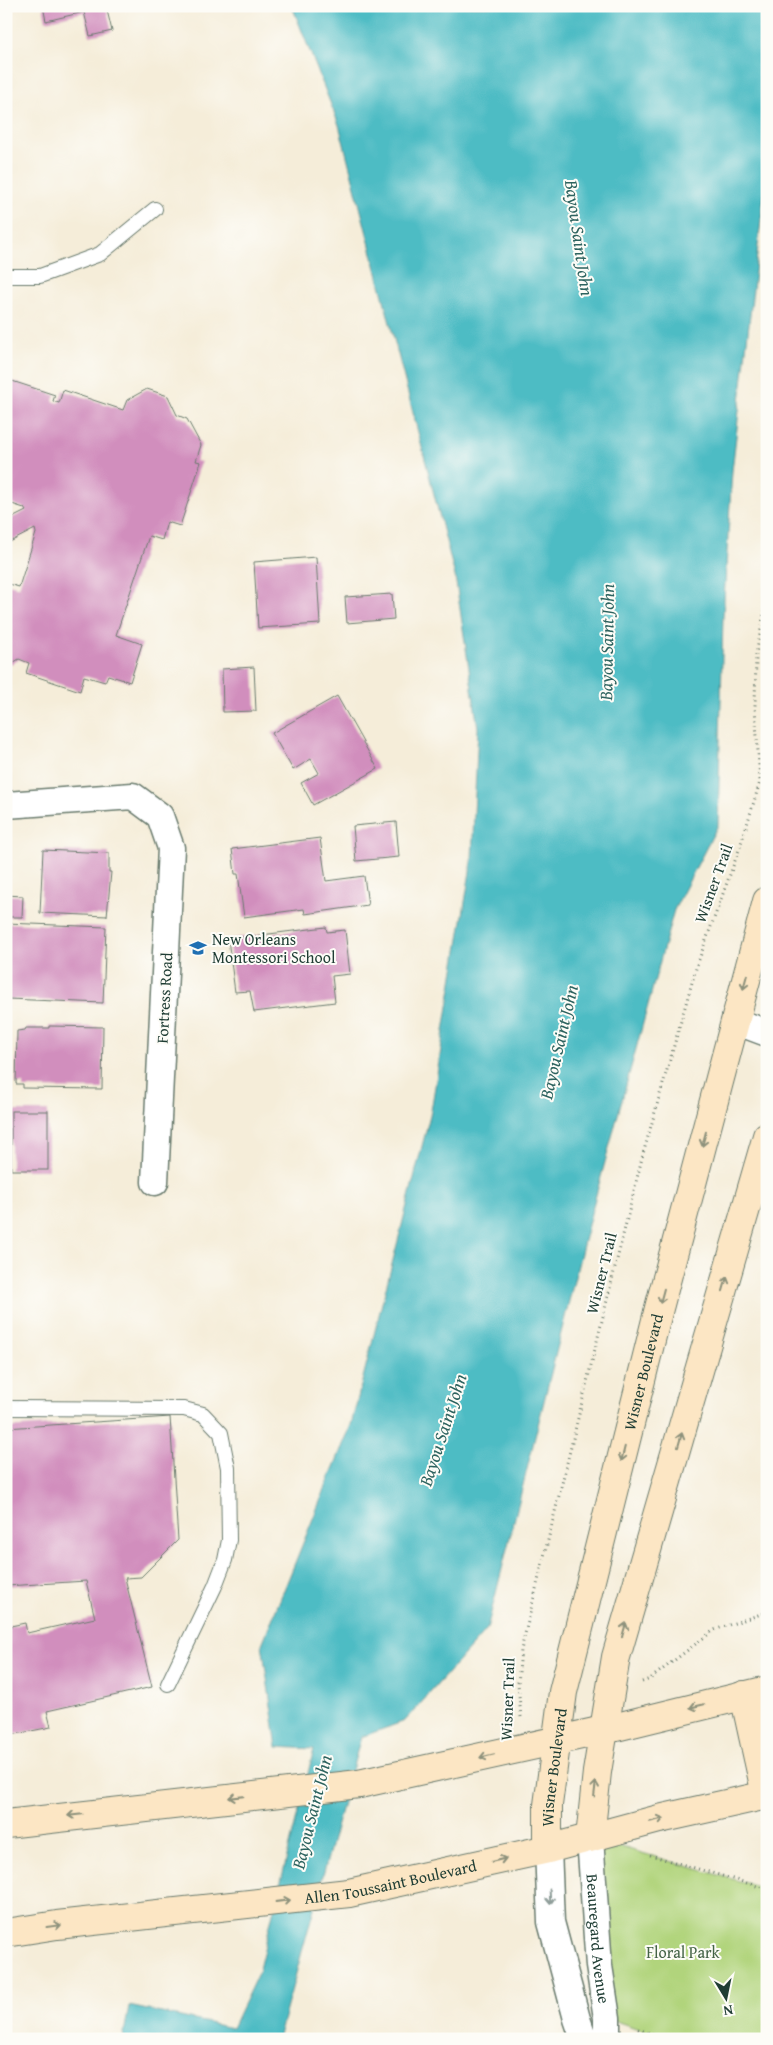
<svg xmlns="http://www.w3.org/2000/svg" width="773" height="2045" viewBox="0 0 773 2045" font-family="'Gentium Book Plus',serif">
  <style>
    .green { fill: #b1d47c; stroke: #688858 }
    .water { fill: #4ebcc4; stroke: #367c7c }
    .building { fill: #d18ebd }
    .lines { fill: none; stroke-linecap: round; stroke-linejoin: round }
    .lane-casing { stroke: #6a7b6e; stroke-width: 16 }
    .street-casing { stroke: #6a7b6e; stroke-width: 29 }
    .secondary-casing { stroke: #6a7b6e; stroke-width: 30 }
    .path { stroke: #6a7b6e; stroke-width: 3; stroke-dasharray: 1 4; stroke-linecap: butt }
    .lane { stroke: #fff; stroke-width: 14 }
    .street { stroke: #fff; stroke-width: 26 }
    .secondary { stroke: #fce6c4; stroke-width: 28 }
    .oneway { stroke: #8e927c }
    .oneway2 { stroke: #8f9e9a }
    .labels { text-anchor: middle; stroke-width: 4; stroke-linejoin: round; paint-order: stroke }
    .street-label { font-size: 16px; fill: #1f3d34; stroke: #fdfcf7 }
    .poi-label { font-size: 16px; fill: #1f3d34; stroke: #fdfcf7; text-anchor: start }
    .park-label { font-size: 16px; fill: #446346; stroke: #fdfcf7 }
    .water-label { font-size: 18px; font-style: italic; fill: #2d635f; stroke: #fdfcf7 }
  </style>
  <rect width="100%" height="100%" fill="#fdfcf7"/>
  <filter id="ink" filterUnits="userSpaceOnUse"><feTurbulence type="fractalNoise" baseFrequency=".02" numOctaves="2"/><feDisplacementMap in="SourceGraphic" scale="10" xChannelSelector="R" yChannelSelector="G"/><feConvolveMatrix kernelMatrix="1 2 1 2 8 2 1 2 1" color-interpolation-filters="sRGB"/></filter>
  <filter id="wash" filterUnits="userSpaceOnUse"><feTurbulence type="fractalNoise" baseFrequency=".0096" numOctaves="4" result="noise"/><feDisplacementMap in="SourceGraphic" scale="20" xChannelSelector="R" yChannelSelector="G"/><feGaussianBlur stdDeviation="1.12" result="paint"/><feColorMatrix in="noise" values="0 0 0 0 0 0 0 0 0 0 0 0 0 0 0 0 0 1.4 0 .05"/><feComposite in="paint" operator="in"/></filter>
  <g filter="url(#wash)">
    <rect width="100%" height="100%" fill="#f5edd9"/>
    <path class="green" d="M590 1838 767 1889V2039H668L607 2018Z"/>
    <path class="water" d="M292 6H767V168L732 471 723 616 718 825 674 910 590 1217 487 1629 405 1721 361 1737 278 2039H123L129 2006 232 2028 258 1973 314 1749 277 1747 262 1644 351 1425 431 1111 472 859 478 728 455 576 339 125Z"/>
    <g id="blocks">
      <g class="building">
        <path d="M43 6H106L112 31 90 36 84 12 46 21Z"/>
        <path d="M6 379 55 395 53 401 59 403 63 390 123 410 127 400 147 389 168 396 177 415 187 419 201 445 196 461 201 462 180 526 167 522 162 540 149 536 116 635 142 644 130 682 108 675 105 682 84 676 80 691 26 673 29 663 19 659 11 664 6 662V583L19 587 36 533 35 529 6 544V521L26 511 24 508 6 502Z"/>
        <path d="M316 557 320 624 258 628 254 562Z"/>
        <path d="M392 594 394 619 347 623 345 597Z"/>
        <path d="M254 667 256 711 223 712 222 669Z"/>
        <path d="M337 696 378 769 313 805 301 783 319 773 311 759 293 770 272 733Z"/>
        <path d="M396 822 399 857 356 861 353 826Z"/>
        <path d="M320 838 326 881 364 876 368 905 305 914 304 909 244 917 238 874H235L232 849Z"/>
        <path d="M43 850 109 853V872H111L107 916 40 913Z"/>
        <path d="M6 895 23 896 22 917H6Z"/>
        <path d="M6 923 106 927 103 1003 8 999 6 1013Z"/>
        <path d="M326 927 327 932 345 930 350 974 332 976 335 1002 254 1012 250 991 235 992 228 939Z"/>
        <path d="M49 1026 103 1027 102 1089 23 1088V1084H16L17 1031 25 1030 26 1028H49Z"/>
        <path d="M6 1074H10L8 1115H6Z"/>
        <rect x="11" y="1111" width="37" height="59"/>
        <path d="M170 1417 178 1540 141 1577 125 1578 152 1687 47 1711 51 1727 6 1736V1627L25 1623 27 1633 95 1618 86 1581 6 1586V1428Z"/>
      </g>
    </g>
  </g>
  <g filter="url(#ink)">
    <use href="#blocks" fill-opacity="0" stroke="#6a7b6e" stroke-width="1"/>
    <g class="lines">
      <g class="lane-casing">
        <g id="lane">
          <path d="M6 276H40L100 254 155 209"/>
          <path d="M6 1408 184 1409 203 1414 221 1433 228 1468 229 1540 225 1560 215 1586 168 1684"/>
        </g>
      </g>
      <g class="street-casing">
        <g id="street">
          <path d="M6 805 133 796 160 816 171 848 155 1182"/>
          <path d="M735 1021 767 1033"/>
          <path id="s1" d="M590 1838 599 1966 607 2018V2039"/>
          <path d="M548 1849 551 1922 577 2019 584 2039"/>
        </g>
      </g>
      <g class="secondary-casing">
        <g id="secondary">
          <path d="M744 1695 766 1795"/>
          <path d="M6 1824 359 1784 604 1730 767 1690"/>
          <path d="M590 1838 597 1772 616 1657 767 1136"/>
          <path id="s2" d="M548 1849V1805L563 1692 659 1308 767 901"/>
          <path id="s3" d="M6 1933 57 1925 349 1893 548 1849 659 1819 767 1795"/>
        </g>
      </g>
      <g class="path">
        <path d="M642 1682 650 1679 714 1630 767 1612"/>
        <path d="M521 1717 518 1684 521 1650 643 1154 697 965 740 847 760 782 755 707 756 655 767 597"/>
        <path d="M650 1855 767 1889"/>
        <path d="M638 2029 668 2039"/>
      </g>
      <use href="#lane" class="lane"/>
      <use href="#street" class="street"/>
      <use href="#secondary" class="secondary"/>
    </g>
    <defs><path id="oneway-shaft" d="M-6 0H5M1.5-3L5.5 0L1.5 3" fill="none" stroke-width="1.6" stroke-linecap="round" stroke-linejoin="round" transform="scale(1.25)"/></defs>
    <g class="oneway">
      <use href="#oneway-shaft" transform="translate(745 982) rotate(105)"/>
      <use href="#oneway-shaft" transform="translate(704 1139) rotate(105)"/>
      <use href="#oneway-shaft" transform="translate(725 1284) rotate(-74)"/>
      <use href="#oneway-shaft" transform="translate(662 1296) rotate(105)"/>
      <use href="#oneway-shaft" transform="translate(680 1440) rotate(-74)"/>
      <use href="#oneway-shaft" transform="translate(623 1454) rotate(104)"/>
      <use href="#oneway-shaft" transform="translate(624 1630) rotate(-74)"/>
      <use href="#oneway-shaft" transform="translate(697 1706) rotate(167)"/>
      <use href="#oneway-shaft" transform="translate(487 1756) rotate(166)"/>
      <use href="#oneway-shaft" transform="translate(595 1789) rotate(-83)"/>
      <use href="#oneway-shaft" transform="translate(236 1797) rotate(174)"/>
      <use href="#oneway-shaft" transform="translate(75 1815) rotate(174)"/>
      <use href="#oneway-shaft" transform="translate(657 1820) rotate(-14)"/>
      <use href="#oneway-shaft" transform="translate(499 1860) rotate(-13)"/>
      <use href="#oneway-shaft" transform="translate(283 1901) rotate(-7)"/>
      <use href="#oneway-shaft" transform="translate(54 1926) rotate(-8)"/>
    </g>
    <use class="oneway2" href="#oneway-shaft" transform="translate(550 1897) rotate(87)"/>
  </g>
  <defs>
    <g id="school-bare" transform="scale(1.35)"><path d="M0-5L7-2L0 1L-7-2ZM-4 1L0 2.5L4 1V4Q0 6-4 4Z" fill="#1f6fb2" stroke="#fdfcf7" stroke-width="2.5" paint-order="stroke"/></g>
  </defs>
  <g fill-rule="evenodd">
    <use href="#school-bare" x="198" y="948"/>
  </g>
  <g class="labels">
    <g class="street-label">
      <text transform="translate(713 883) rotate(-70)" y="6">Wisner Trail</text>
      <text transform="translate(164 998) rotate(-87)" y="6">Fortress Road</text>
      <text transform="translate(601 1273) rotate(-76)" y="6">Wisner Trail</text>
      <text dy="6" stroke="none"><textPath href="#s2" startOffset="488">Wisner Boulevard</textPath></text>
      <text transform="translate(507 1699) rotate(-88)" y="6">Wisner Trail</text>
      <text dy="6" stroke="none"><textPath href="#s2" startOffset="82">Wisner Boulevard</textPath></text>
      <text dy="6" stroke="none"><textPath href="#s3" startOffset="388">Allen Toussaint Boulevard</textPath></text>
      <text dy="6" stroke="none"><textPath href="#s1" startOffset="101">Beauregard Avenue</textPath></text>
    </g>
    <g class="poi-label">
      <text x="212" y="945">New Orleans<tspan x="212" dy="18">Montessori School</tspan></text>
    </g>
    <g class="park-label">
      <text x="683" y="1958">Floral Park</text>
    </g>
    <g class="water-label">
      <text transform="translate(579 238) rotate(82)" y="6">Bayou Saint John</text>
      <text transform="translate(607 642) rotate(-89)" y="6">Bayou Saint John</text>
      <text transform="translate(559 1042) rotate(-77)" y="6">Bayou Saint John</text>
      <text transform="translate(443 1430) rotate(-72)" y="6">Bayou Saint John</text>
      <text transform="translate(312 1812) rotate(-76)" y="6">Bayou Saint John</text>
    </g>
  </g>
  <rect width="773" height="2045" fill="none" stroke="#fdfcf7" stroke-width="25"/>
  <g transform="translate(726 1998) rotate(170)" stroke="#fdfcf7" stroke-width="4" paint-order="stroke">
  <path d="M0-4L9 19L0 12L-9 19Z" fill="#1f3d34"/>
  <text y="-8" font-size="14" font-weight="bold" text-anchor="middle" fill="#1f3d34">N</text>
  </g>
</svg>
